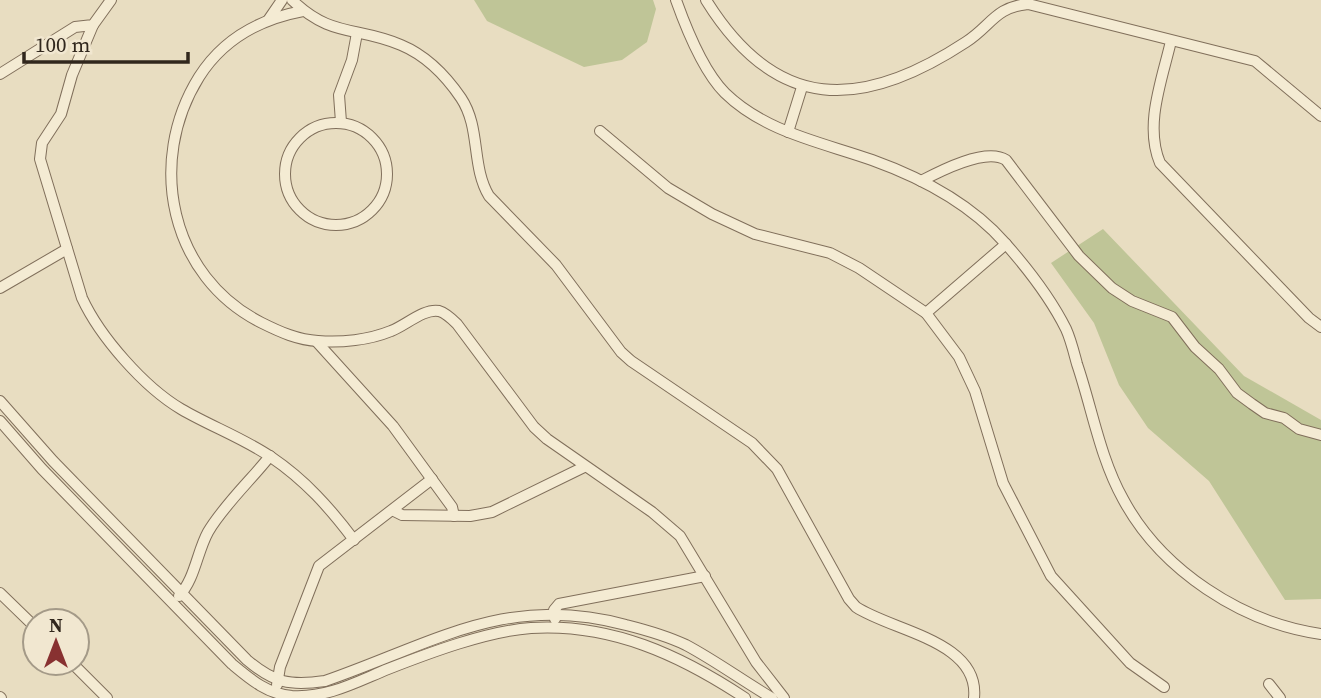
<svg xmlns="http://www.w3.org/2000/svg" width="1321" height="698" viewBox="0 0 1321 698" font-family="'Source Serif 4',serif">
  <style>
    .green { fill: #bfc597 }
    .lines { fill: none; stroke-linecap: round; stroke-linejoin: round }
    .minor-casing { stroke: #806f5b; stroke-width: 12 }
    .minor { stroke: #f4ebd3; stroke-width: 10 }
  </style>
  <rect width="100%" height="100%" fill="#e8ddc1"/>
  <g class="green">
    <path d="M474 0H653L656 9 647 42 622 60 584 67 487 21Z"/>
    <path d="M1103 229 1244 376 1321 420V599L1285 600 1209 481 1148 428 1119 385 1094 323 1051 263Z"/>
  </g>
  <g class="lines">
    <g class="minor-casing">
      <g id="minor">
        <path d="M292 0C331 38 357 26 401 45 425 55 446 76 461 98 481 128 471 166 489 196L556 265 621 352 631 361 752 443 777 469 849 599 856 607C892 631 980 641 974 698"/>
        <path d="M676 0C686 28 704 72 725 93 765 132 821 142 872 160 922 178 970 203 1005 243 1028 269 1050 297 1066 329 1071 340 1074 353 1077 364 1092 408 1100 458 1123 499 1161 570 1242 623 1321 634"/>
        <path d="M706 0C776 113 861 111 966 42 991 26 995 7 1028 4L1255 61 1321 116"/>
        <path d="M303 11C260 19 223 39 199 77 146 162 170 277 262 323 280 332 298 340 318 341 341 343 369 340 391 331 405 326 424 308 439 311 446 313 452 319 457 324L534 427 547 439 652 512 680 536 756 662 784 698"/>
        <path d="M269 19 282 0"/>
        <path d="M93 25 72 75 61 114 42 143 40 159 82 298C100 337 144 387 181 409 210 426 243 438 271 457 305 480 330 508 354 540"/>
        <path d="M1171 41C1162 80 1144 125 1160 163L1309 318 1321 327"/>
        <path d="M0 74 75 27 93 25 111 0"/>
        <path d="M341 122 339 95 352 60 357 33"/>
        <circle cx="336" cy="174" r="51"/>
        <path d="M600 131 668 188 712 214 755 234 830 253 859 268 926 313 959 357 975 391 1003 483 1051 576 1130 663 1164 687"/>
        <path d="M788 132 802 87"/>
        <path d="M921 181C940 171 986 147 1006 160L1079 256 1112 288 1132 301 1172 317 1195 347 1219 369 1237 393 1252 404 1265 413 1284 418 1299 429 1321 435"/>
        <path d="M0 288 67 249"/>
        <path d="M926 313 1006 244"/>
        <path d="M316 341 393 426 452 507 454 516"/>
        <path d="M0 401 53 461 247 660C274 683 290 686 325 681 432 644 508 592 626 625 646 630 667 636 686 645 716 661 743 681 772 698"/>
        <path d="M0 421 42 469 232 664C250 679 267 694 292 696 328 698 356 682 388 669 429 653 487 631 531 628 611 623 680 655 745 698"/>
        <path d="M394 511 402 515 470 516 492 512 584 467"/>
        <path d="M0 593 35 627"/>
        <path d="M179 596C195 579 197 552 208 532 223 506 251 480 270 456"/>
        <path d="M555 619 554 610 559 604 705 576"/>
        <path d="M72 663 107 698"/>
        <path d="M1269 684 1280 698"/>
        <path d="M277 685 280 667 319 566 432 479"/>
        <path d="M0 697 1 698"/>
      </g>
    </g>
    <use href="#minor" class="minor"/>
  </g>
  <g transform="translate(56 642)"><circle r="33" fill="#f1e7d0" stroke="#a49a88" stroke-width="2"/>
  <path d="M0-5L12 26L0 18L-12 26Z" fill="#883131"/>
  <text y="-10" font-size="19" font-weight="bold" text-anchor="middle" fill="#31271d">N</text>
  </g>
  <path d="M24 52v10h164v-10" fill="none" stroke="#31271d" stroke-width="3.5"/>
  <text x="35" y="52" font-size="21" fill="#31271d" stroke="#f1e7d0" stroke-width="5" paint-order="stroke">100 m</text>
</svg>
